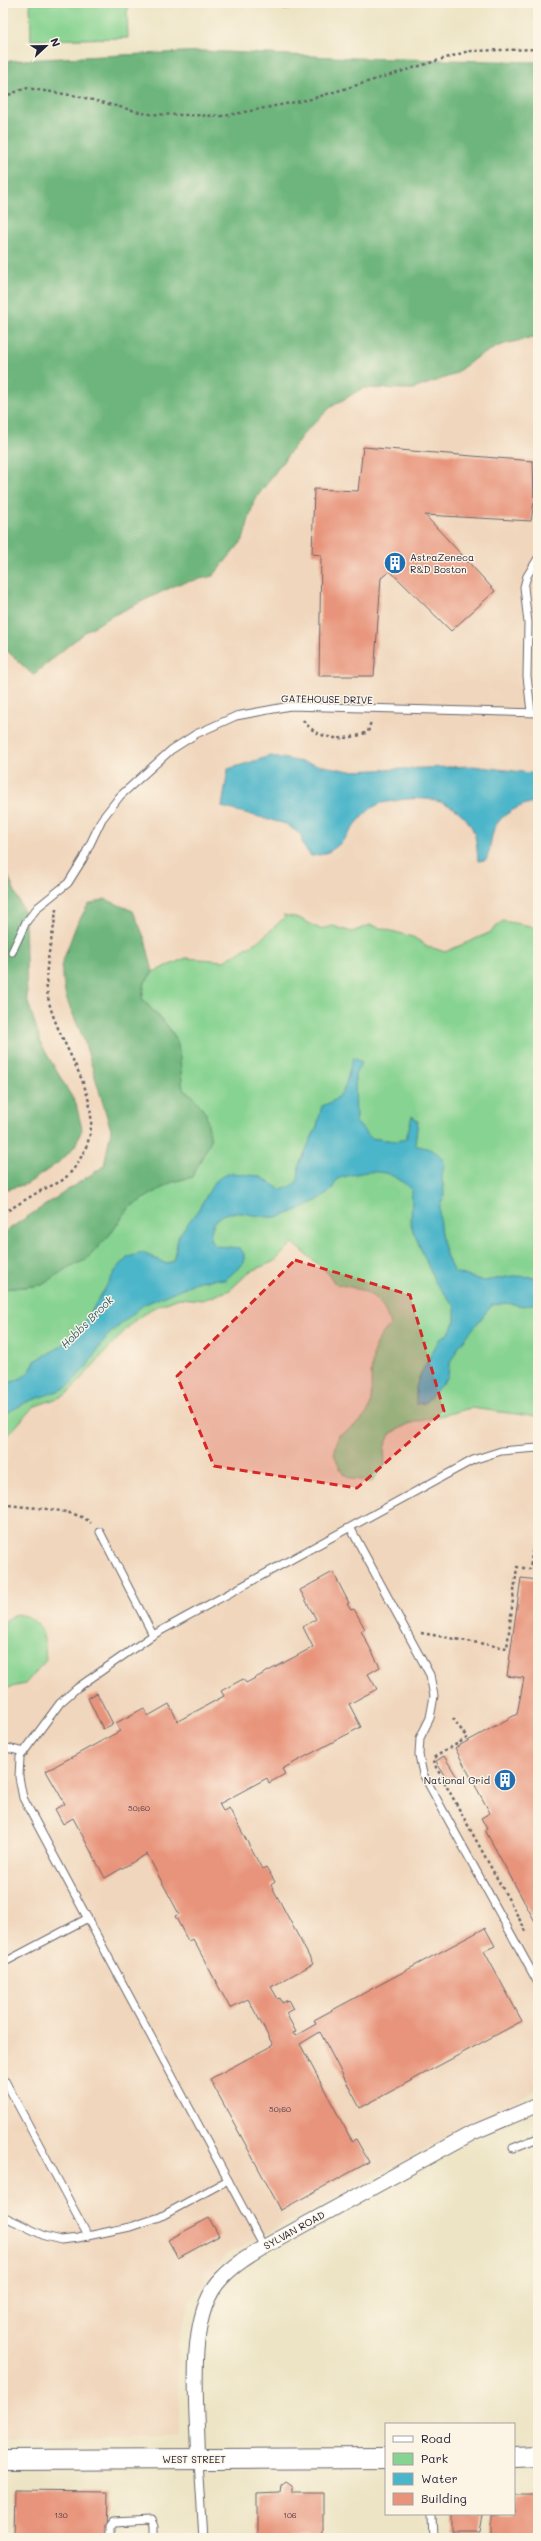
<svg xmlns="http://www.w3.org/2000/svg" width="541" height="2541" viewBox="0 0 541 2541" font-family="Mali,sans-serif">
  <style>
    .built { fill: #f0d6bc }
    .green { fill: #87d391; stroke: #547a66 }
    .forest { fill: #6db57b; stroke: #486c5b }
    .water { fill: #4bb5c9; stroke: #366c82 }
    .building { fill: #e8947c }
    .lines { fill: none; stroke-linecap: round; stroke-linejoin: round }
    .lane-casing { stroke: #69666b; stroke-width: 9 }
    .street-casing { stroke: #69666b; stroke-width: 16 }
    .secondary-casing { stroke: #69666b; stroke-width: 22 }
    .path { stroke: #69666b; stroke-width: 2.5; stroke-dasharray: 3 3; stroke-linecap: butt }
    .lane { stroke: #fff; stroke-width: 7 }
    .street { stroke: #fff; stroke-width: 14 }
    .secondary { stroke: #fff; stroke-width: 20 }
    .marked { fill: #d62828; fill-opacity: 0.2; stroke: #d62828; stroke-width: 3; stroke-dasharray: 8 5; stroke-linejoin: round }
    .labels { text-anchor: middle; stroke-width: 3; stroke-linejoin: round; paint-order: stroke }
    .number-label { font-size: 8px; fill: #543e4b }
    .poi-label { font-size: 10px; fill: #22223b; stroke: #fcf5e5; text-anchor: start }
    .street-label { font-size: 10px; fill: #22223b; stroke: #fcf5e5 }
    .water-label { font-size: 11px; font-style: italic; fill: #325d74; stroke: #fcf5e5 }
  </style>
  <rect width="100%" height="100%" fill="#fcf5e5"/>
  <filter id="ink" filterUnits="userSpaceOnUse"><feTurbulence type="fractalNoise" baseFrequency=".025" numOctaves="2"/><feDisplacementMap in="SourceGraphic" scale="8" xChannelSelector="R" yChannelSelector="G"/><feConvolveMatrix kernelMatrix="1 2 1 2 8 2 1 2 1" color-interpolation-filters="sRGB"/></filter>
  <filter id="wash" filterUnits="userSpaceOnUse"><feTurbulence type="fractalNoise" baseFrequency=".012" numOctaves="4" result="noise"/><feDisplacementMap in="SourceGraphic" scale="16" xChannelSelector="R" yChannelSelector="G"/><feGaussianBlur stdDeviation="0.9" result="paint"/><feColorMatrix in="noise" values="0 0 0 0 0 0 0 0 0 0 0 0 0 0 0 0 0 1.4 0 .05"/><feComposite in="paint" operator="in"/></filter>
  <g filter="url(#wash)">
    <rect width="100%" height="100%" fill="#ede4c5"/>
    <path class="built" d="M538 262V2089L228 2254 191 2298 178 2343 179 2437 3 2439V647L33 675 86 631 114 615 178 584 213 576 243 540 254 501 304 433 331 407 363 388 413 389Z"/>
    <g class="green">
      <path d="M30 3H127L128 38 31 40Z"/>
      <path d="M283 915 299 918 320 929 333 926 352 932 370 925 413 937 427 946 445 952 489 933 503 921 531 926 538 932V1417L471 1408 408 1424 390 1434 384 1448 385 1465 371 1482 354 1479 343 1474 334 1454 339 1435C385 1411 366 1398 373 1357 374 1353 374 1346 377 1342 380 1336 386 1330 390 1325 382 1294 364 1289 335 1284L328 1273 293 1243 275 1261 249 1272 230 1290 203 1300 179 1298 151 1309 134 1321 66 1395 33 1407 3 1441V1289L42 1285 71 1266 86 1260 112 1232 128 1208 172 1182 192 1177 194 1097 183 1089C181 1078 180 1050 177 1042 172 1025 152 1012 142 998L145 982 153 972 186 958 224 961 261 939 285 917Z"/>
      <path d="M16 1614C45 1618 44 1636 46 1660L25 1684 3 1689V1622Z"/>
    </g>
    <g class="forest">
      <path d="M203 51 354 58 538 62V336L501 345 477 357 453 375 413 389 363 388 331 407 304 433 254 501 243 540 213 576 178 584 114 615 86 631 33 675 3 647V61Z"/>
      <path d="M3 864 25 915 27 999 42 1046 76 1104 82 1129 75 1146 62 1160 27 1184 3 1190Z"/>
      <path d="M105 899 133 911 145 939 153 972 145 982 142 998C152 1013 171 1025 177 1042 180 1050 181 1078 183 1089L194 1097 206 1114 211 1140 192 1177 172 1182 128 1208 112 1232 86 1260 71 1266 42 1285 3 1289V1233L104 1166 111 1130 84 1040 66 998 61 966 76 926 88 905Z"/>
    </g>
    <g class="water">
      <path d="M271 756 350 771 473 766 531 773 538 777V801C522 804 501 813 494 829 490 839 491 850 486 860L478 861C477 852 477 837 472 828 457 799 423 795 394 801 390 802 383 802 379 804 351 817 347 855 311 856L303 846 301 835 286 824 222 807 228 769Z"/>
      <path d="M353 1058 362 1062 355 1075 356 1122 371 1138 396 1141 406 1139 412 1116 418 1121 415 1145C429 1149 440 1150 445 1165 439 1176 444 1183 444 1195 444 1199 440 1202 440 1206 438 1227 443 1254 454 1272L484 1281 513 1276 538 1277V1302L525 1306 505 1303 492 1305 459 1346 449 1365 448 1377 425 1403 416 1404V1387L420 1375 440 1338 448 1334 455 1323V1306L435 1282 411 1226 412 1191C389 1165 367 1170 337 1179 335 1182 334 1187 331 1190 325 1199 287 1216 276 1217 250 1219 213 1196 210 1240L216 1246 240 1248 244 1254V1263L225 1280 218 1279 199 1281 143 1305 106 1337 87 1366 66 1388 27 1402 3 1415V1384C20 1380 28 1377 35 1361L60 1347 84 1323 116 1270 128 1257 143 1253 167 1264 173 1261 179 1235 198 1210 214 1183 222 1176 232 1173 259 1176 281 1190 292 1186 298 1180 299 1165 317 1126 322 1106C350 1095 344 1083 353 1058Z"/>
    </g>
    <g id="blocks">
      <g class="building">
        <path d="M263 3H288V8Z"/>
        <path d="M537 430 538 503 534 502 531 521 425 515 495 591 451 631 390 571 381 578 374 676H319L321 555 312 554 314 489 358 491 363 447 533 461 534 497Z"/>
        <path d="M333 1572 349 1603 347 1604 351 1610 354 1609 365 1629 361 1631 380 1667 368 1674 377 1689 349 1704 361 1727 282 1769 285 1774 269 1783 267 1778 219 1804 223 1811 229 1808 262 1869 266 1867 275 1882 271 1885 313 1964 271 1987 278 1999 280 1998 282 2003 288 2000 293 2009 286 2013 296 2032 293 2033 295 2036 316 2024 314 2020 485 1928 495 1946 484 1951 522 2021 360 2108 320 2032 300 2044 352 2141 356 2139 369 2162 281 2210 210 2079 273 2045 248 1999 230 2008 193 1939 188 1941 175 1916 179 1914 147 1854 105 1878 73 1818 63 1824 55 1809 65 1804 46 1771 120 1731 116 1723 144 1708 148 1716 169 1704 178 1721 224 1696 221 1691 243 1679 246 1683 313 1647 303 1627 316 1619 300 1590Z"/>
        <path d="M521 1578 538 1580V1927L485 1830 487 1829 481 1818 490 1813 455 1748 517 1714 524 1678 507 1676Z"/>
        <path d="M97 1693 113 1724 103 1729 88 1698Z"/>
        <path d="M444 1756 457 1777 448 1782 436 1761Z"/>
        <path d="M209 2218 219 2236 178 2258 168 2240Z"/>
        <path d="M286 2481 292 2485V2492H323V2538H257V2493L280 2492 281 2485Z"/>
        <path d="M14 2490 108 2491 107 2538H13Z"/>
        <path d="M514 2495H535V2538H491V2514H514Z"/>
        <path d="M451 2514H482L479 2533H451Z"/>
      </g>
    </g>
  </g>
  <g filter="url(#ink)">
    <use href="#blocks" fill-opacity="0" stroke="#69666b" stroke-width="1"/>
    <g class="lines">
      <g class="lane-casing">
        <g id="lane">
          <path d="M531 712 527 676 528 623 524 587 527 576 538 558"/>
          <path d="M12 952 26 922 38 907 68 883 83 859 102 819 120 796 171 750 196 734 236 716 290 706 538 713"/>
          <path d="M351 1529 430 1675 434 1696 430 1718 420 1738 419 1755 423 1774 538 1983"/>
          <path d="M100 1532 153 1635"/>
          <path d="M3 1747 24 1752"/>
          <path d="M3 1963 88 1918"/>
          <path d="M3 2077 88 2236"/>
          <path d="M513 2148 538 2138"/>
          <path d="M3 2216 45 2236 61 2240 78 2238 130 2227 160 2217 228 2180"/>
          <path d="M264 2247 23 1798 19 1777 20 1757 60 1703 77 1688 153 1635 473 1460 501 1451 538 1448"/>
          <path d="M198 2461 203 2538"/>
          <path d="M432 2514 433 2538"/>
          <path d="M110 2538V2526L113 2522 152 2520 155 2526V2538"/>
        </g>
      </g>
      <g class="street-casing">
        <path id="street" d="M198 2459C198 2408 184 2316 222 2278 234 2265 249 2256 264 2247L472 2133 538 2105"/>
      </g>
      <g class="secondary-casing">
        <g id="secondary">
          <path d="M514 2457 538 2456"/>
          <path d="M3 2460 386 2458"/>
        </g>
      </g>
      <g class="path">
        <path d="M3 97 26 88 77 96 147 114 224 116 311 99 469 51 538 49"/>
        <path d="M303 720C318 741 345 742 368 732L371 721"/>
        <path d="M3 1213C16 1206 29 1197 42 1190 49 1186 58 1184 64 1179 71 1173 78 1164 82 1155 114 1099 53 1046 47 990 44 962 54 936 56 909"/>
        <path d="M3 1504C28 1509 73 1507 91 1523"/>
        <path d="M421 1633 507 1648 517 1567 530 1569 538 1511"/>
        <path d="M453 1718 467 1738 433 1758 436 1767 527 1933"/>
      </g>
      <use href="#lane" class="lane"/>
      <use href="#street" class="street"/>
      <use href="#secondary" class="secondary"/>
    </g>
  </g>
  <path class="marked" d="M295 1260 410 1295 444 1411 357 1488 214 1466 177 1376Z"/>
  <defs>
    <g id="building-disc" transform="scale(1.15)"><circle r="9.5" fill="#1f6fb2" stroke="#fcf5e5"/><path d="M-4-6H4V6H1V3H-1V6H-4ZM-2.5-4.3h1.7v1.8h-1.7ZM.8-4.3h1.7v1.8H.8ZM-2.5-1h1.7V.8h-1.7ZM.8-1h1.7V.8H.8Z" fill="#fff"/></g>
  </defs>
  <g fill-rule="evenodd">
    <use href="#building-disc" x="395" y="563"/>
    <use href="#building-disc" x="505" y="1780"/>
  </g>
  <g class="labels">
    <g class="number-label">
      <text x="139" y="1811">50;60</text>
      <text x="280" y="2112">50;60</text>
      <text x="61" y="2518">130</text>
      <text x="290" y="2518">106</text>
    </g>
    <g class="poi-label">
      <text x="410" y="561">AstraZeneca<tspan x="410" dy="12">R&amp;D Boston</tspan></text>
      <text x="490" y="1784" text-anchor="end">National Grid</text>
    </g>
    <g class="street-label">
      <text transform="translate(327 699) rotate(1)" y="4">GATEHOUSE DRIVE</text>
      <text transform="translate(294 2230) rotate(-29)" y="4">SYLVAN ROAD</text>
      <text x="194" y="2463">WEST STREET</text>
    </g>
    <g class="water-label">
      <text transform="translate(87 1322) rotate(-45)" y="4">Hobbs Brook</text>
    </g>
  </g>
  <rect width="541" height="2541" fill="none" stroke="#fcf5e5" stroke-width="16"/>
  <rect x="385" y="2423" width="130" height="92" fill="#fcf5e5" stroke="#a5a1a1"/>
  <rect x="393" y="2436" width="20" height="6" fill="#ffffff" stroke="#a5a1a1"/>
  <text x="421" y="2443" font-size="12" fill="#22223b">Road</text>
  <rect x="393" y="2453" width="20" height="12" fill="#87d391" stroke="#a5a1a1"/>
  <text x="421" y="2463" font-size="12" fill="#22223b">Park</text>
  <rect x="393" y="2473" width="20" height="12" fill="#4bb5c9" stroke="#a5a1a1"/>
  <text x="421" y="2483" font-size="12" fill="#22223b">Water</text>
  <rect x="393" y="2493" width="20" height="12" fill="#e8947c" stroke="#a5a1a1"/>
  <text x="421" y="2503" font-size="12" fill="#22223b">Building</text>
  <g transform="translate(46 46) rotate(68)" stroke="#fcf5e5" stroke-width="3" paint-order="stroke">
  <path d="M0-3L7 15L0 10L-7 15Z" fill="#22223b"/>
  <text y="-6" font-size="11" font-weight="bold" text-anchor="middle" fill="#22223b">N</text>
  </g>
</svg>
